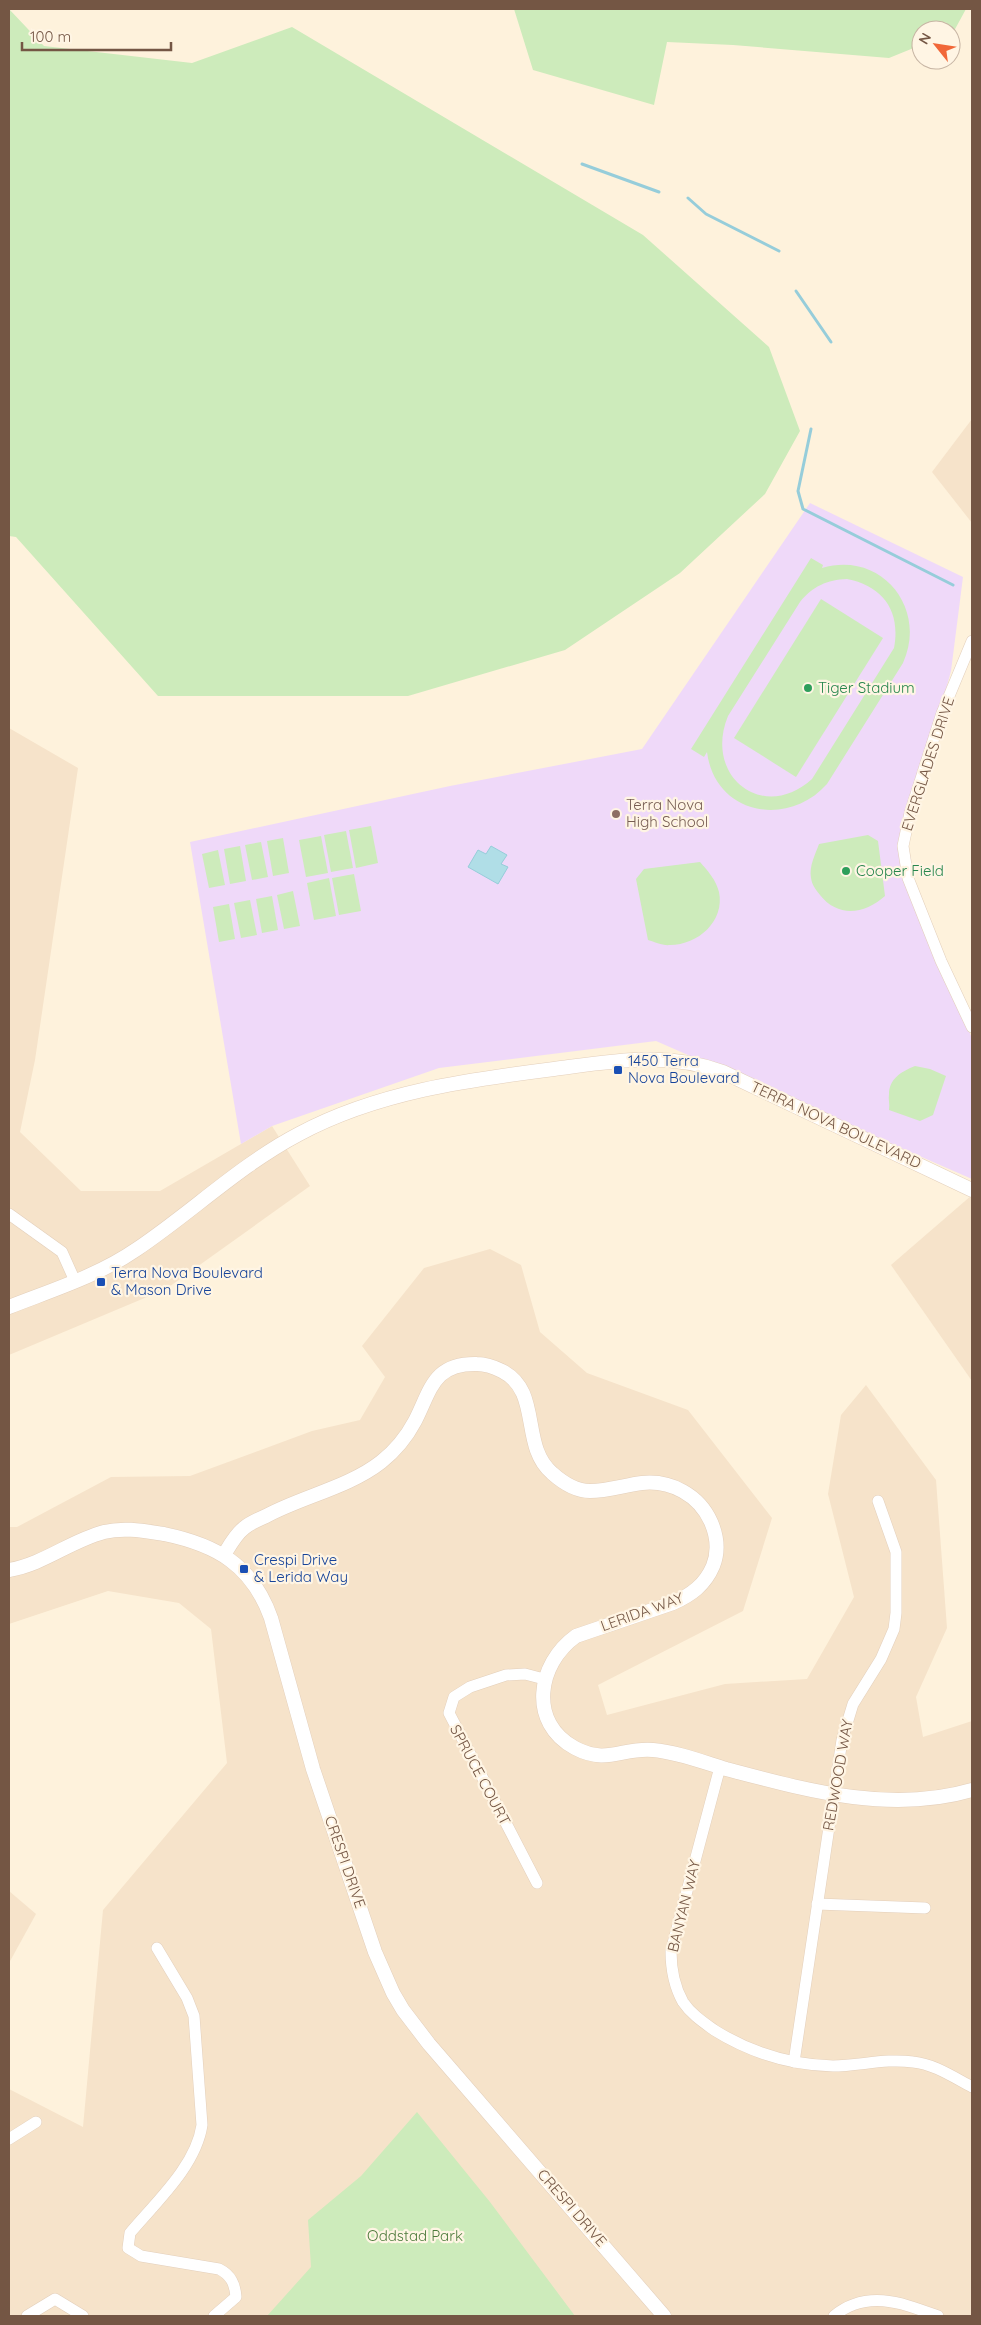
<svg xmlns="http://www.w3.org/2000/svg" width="981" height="2325" viewBox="0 0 981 2325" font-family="Quicksand,sans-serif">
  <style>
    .residential { fill: #f6e3ca }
    .education { fill: #efd9f9 }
    .green { fill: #cdebbb; fill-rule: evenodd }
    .water { fill: #b0dee7; stroke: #96cdda }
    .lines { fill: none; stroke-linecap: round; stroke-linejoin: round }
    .stream { stroke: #96cdda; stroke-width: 3 }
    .minor-casing { stroke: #e3cfbb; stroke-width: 12 }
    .tertiary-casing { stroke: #e3cfbb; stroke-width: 15 }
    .minor { stroke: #fff; stroke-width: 11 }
    .tertiary { stroke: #fff; stroke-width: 14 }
    .leisure-dot { fill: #2e9e5b; stroke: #fff5e4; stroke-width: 2 }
    .education-dot { fill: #8d6e63; stroke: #fff5e4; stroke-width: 2 }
    .transit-dot { fill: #1a4fb4; stroke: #fff5e4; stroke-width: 2 }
    .labels { text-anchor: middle; stroke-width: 4.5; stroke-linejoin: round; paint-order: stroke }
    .leisure-label { font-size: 15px; fill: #27864d; stroke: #fff5e4; text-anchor: start }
    .street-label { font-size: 15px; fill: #745644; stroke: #fff5e4 }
    .education-label { font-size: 15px; fill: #785e54; stroke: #fff5e4; text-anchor: start }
    .transit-label { font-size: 15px; fill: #164399; stroke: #fff5e4; text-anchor: start }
    .park-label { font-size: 15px; fill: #4c7a3b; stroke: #fff5e4 }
  </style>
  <rect width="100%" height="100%" fill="#fef2dc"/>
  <g class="residential">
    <path d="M972 419V523L932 472Z"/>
    <path d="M9 728 78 768 35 1060 20 1132 81 1191H160L272 1126 310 1186 166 1289 9 1355Z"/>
    <path d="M972 1195V1381L891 1265Z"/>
    <path d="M490 1249 521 1265 540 1332 587 1373 688 1410 772 1518 743 1611 598 1685 607 1715 725 1684 807 1679 854 1597 828 1494 841 1415 866 1385 936 1480 947 1628 916 1697 923 1737 972 1721V2316H9V2089L83 2127 103 1910 227 1763 211 1629 179 1603 108 1591 9 1624V1527H17L111 1477 190 1476 312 1431 360 1420 385 1377 362 1346 424 1268Z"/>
    <path d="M9 1891 36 1914 9 1963Z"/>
  </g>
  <path class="education" d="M810 503 963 577 951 671 902 849 972 1039V1179L656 1041 439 1068 272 1126 241 1144 190 842 450 786 642 749Z"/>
  <g class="green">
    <path d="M9 9 44 46 192 63 292 27 643 235 769 347 800 431 765 494 680 573 565 650 408 696H158L16 537 9 536Z"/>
    <path d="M514 9H966L954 31 921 30V45L889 58 733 45 667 42 654 105 533 70Z"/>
    <path d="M811 558 823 565 822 568C881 550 928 608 903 663L827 784C788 828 715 815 707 752L704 757 691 749ZM847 579C883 586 901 611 894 648L812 779C764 823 703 777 728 716L800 602C813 586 827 580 847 579Z"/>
    <path d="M821 599 883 638 796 777 734 738Z"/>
    <path d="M371 826 378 863 356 868 349 830Z"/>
    <path d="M346 831 353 868 331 872 324 835Z"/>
    <path d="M868 835 878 841 885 896C865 914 838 918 820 895 816 890 812 885 811 878 809 866 815 855 819 844Z"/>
    <path d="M321 836 328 873 306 877 299 840Z"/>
    <path d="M283 838 289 873 273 876 267 841Z"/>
    <path d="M261 842 268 877 252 880 245 845Z"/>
    <path d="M240 846 246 881 230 884 224 849Z"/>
    <path d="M218 850 225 885 209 888 202 854Z"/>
    <path d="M700 862C708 871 716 880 719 892 725 921 698 945 670 945 663 946 655 942 648 940L636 879 644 869Z"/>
    <path d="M354 874 361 911 339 915 332 878Z"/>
    <path d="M329 878 336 916 314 920 307 883Z"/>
    <path d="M293 891 300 926 284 929 277 895Z"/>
    <path d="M272 896 278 930 262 933 256 899Z"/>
    <path d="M250 900 257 935 241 938 234 903Z"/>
    <path d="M229 904 235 939 219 942 213 907Z"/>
    <path d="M915 1066 930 1069 946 1076 933 1115 920 1121 889 1110C890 1104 888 1099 889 1094 889 1079 902 1071 915 1066Z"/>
    <path d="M417 2112 490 2202 575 2316H267L311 2267 308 2220 361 2176Z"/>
  </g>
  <path class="water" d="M491 846 507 855 501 864 508 867 498 884 468 867 478 850 486 854Z"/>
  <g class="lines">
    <g class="stream">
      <path d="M582 164 659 192"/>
      <path d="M688 198 706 214 779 251"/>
      <path d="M796 291 831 342"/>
      <path d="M811 429 798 491 803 509 953 585"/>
    </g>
    <g class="minor-casing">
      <g id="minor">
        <path d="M972 641 942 713 910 813 903 846 908 878 941 961 972 1027"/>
        <path d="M9 1214 62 1252 75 1281"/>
        <path d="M720 1767 671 1951C671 1969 674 1986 683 2002 691 2014 703 2022 714 2030 751 2053 790 2065 833 2066 859 2066 886 2058 913 2062 934 2064 953 2077 972 2087"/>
        <path d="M537 1883 449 1713 454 1697 470 1687 506 1675 525 1674 544 1679"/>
        <path d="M817 1904 925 1908"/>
        <path d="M157 1948 187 1998 194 2016 202 2125C196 2166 156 2202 130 2233L128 2248 141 2256 219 2269C231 2275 235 2284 236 2297L214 2316"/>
        <path d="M794 2062 842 1740 853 1704 881 1659 894 1629 896 1613V1552L878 1501"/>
        <path d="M9 2139 36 2122"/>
        <path d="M27 2316 55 2299 83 2316"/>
        <path d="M834 2316C867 2289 902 2303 938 2316"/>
      </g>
    </g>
    <g class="tertiary-casing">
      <g id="tertiary">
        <path d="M9 1307C52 1290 98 1276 137 1249 192 1212 240 1165 299 1134 377 1092 467 1080 554 1069 614 1061 665 1051 723 1072L972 1190"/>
        <path d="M224 1555C230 1545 235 1535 244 1528 251 1522 260 1519 268 1515 304 1496 349 1487 381 1462 395 1451 407 1436 415 1421 431 1390 433 1363 477 1364 486 1364 494 1367 502 1371 542 1391 520 1446 552 1473 562 1482 576 1491 590 1491 608 1491 625 1485 642 1483 671 1480 699 1495 711 1522 717 1536 719 1551 713 1566 705 1585 691 1595 673 1603L576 1636C537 1664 528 1723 575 1748 607 1765 623 1747 653 1750 677 1752 703 1762 726 1769 806 1790 890 1814 972 1790"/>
        <path d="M9 1570C44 1564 70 1541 104 1532 124 1527 144 1531 164 1534 217 1545 252 1565 271 1618L313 1769 375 1952 393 1993 403 2010 429 2044 664 2316"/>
      </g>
    </g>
    <use href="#minor" class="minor"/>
    <use href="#tertiary" class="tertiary"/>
  </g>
  <g class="leisure-dot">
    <circle cx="808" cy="688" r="5"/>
    <circle cx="846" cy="871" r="5"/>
  </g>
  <circle class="education-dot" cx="616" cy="814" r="5"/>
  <g class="transit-dot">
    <rect x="613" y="1065" width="10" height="10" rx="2.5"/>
    <rect x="96" y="1277" width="10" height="10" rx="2.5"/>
    <rect x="239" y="1564" width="10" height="10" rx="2.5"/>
  </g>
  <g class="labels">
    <g class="leisure-label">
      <text x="818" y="693">Tiger Stadium</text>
      <text x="856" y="876">Cooper Field</text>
    </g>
    <g class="street-label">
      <text transform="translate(928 764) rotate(-72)" y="5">EVERGLADES DRIVE</text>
      <text transform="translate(836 1125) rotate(25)" y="5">TERRA NOVA BOULEVARD</text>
      <text transform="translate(642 1612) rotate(-20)" y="5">LERIDA WAY</text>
      <text transform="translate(480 1775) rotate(62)" y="5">SPRUCE COURT</text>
      <text transform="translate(838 1775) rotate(-80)" y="5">REDWOOD WAY</text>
      <text transform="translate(345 1862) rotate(71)" y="5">CRESPI DRIVE</text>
      <text transform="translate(684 1906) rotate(-76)" y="5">BANYAN WAY</text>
      <text transform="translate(572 2208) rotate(49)" y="5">CRESPI DRIVE</text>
    </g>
    <g class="education-label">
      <text x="626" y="810">Terra Nova<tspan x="626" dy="17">High School</tspan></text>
    </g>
    <g class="transit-label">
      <text x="628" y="1066">1450 Terra<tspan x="628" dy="17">Nova Boulevard</tspan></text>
      <text x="111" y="1278">Terra Nova Boulevard<tspan x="111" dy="17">&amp; Mason Drive</tspan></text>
      <text x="254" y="1565">Crespi Drive<tspan x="254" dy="17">&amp; Lerida Way</tspan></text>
    </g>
    <g class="park-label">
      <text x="415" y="2241">Oddstad Park</text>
    </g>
  </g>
  <rect width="981" height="2325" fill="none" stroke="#745644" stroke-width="20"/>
  <g transform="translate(936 45) rotate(300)"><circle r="24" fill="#fff5e4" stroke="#c7b5a4"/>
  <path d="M0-4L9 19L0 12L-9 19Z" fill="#f16738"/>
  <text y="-8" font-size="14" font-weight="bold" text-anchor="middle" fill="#745644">N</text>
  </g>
  <path d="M22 42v8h149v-8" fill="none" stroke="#745644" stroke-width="2.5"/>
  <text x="30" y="42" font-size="15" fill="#745644" stroke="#fff5e4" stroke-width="4" paint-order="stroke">100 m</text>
</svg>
